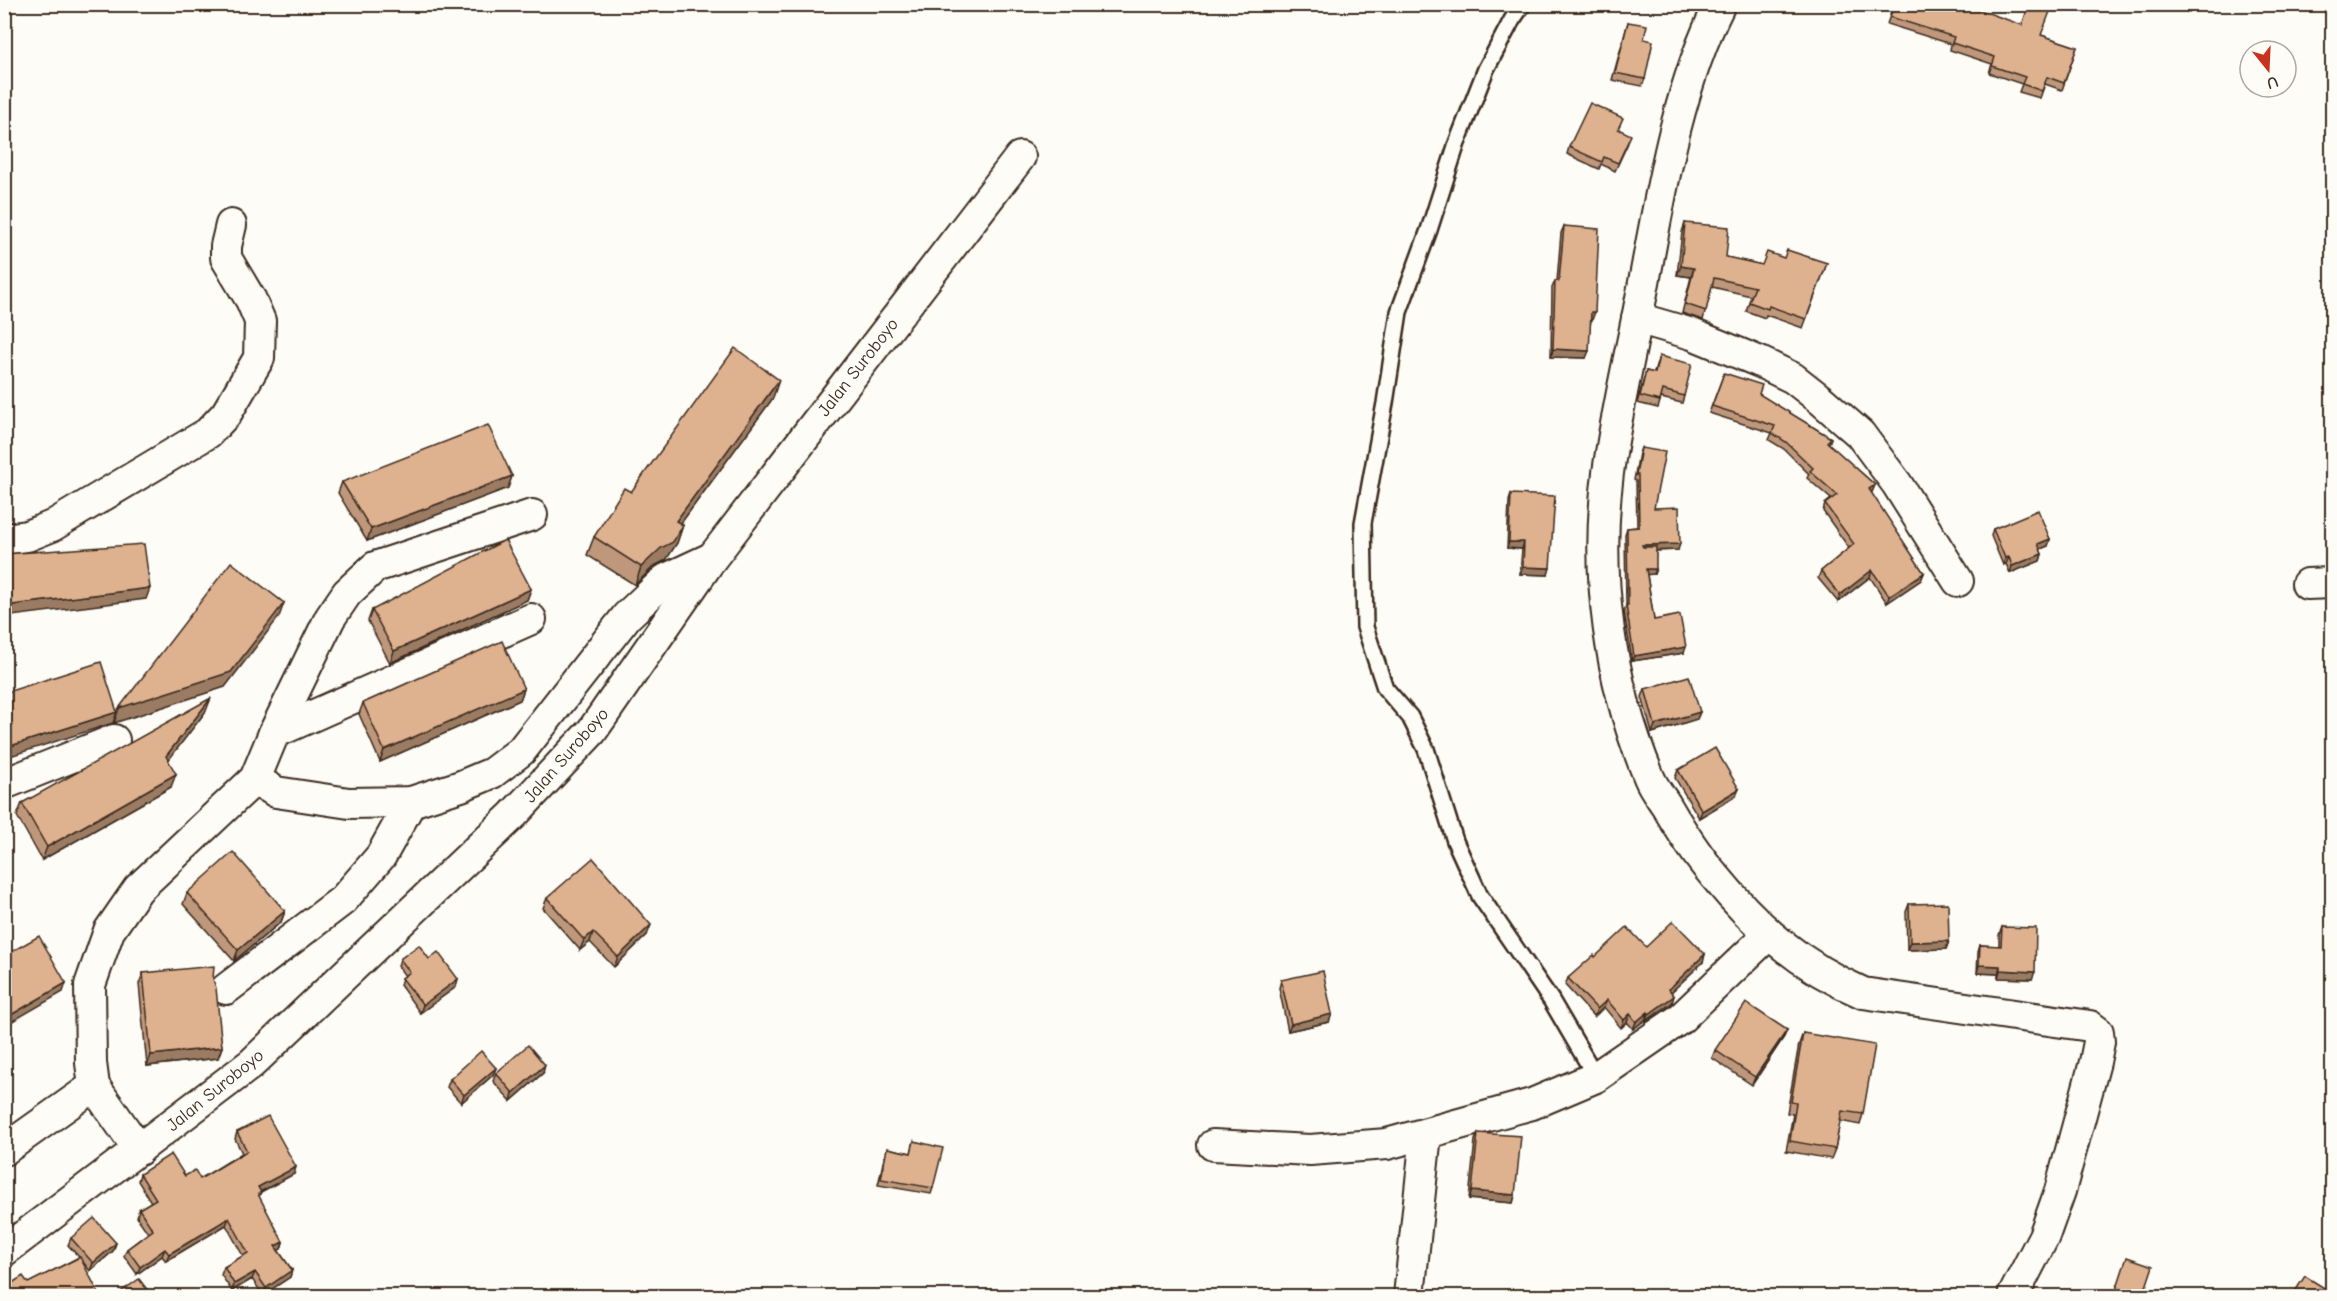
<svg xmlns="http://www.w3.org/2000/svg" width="2337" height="1301" viewBox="0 0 2337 1301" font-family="'Comic Neue',sans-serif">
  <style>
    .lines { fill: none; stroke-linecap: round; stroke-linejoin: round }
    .lane-casing { stroke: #3b2a1e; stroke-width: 20 }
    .street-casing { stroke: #3b2a1e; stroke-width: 34 }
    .lane { stroke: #fdfcf7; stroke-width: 15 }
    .street { stroke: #fdfcf7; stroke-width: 30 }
    .wall { fill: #bf987b; stroke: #3b2a1e; stroke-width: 1.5 }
    .shaded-wall { fill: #9b7c64; stroke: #3b2a1e; stroke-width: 1.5 }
    .building { fill: #deb18f; stroke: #3b2a1e; stroke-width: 1.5 }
    .labels { text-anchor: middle; stroke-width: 4.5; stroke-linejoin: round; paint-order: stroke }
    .street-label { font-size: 18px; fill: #3b2a1e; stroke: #fdfcf7 }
  </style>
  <rect width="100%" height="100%" fill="#fdfcf7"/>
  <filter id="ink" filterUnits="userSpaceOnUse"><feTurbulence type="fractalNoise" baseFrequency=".0167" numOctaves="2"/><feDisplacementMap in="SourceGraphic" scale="12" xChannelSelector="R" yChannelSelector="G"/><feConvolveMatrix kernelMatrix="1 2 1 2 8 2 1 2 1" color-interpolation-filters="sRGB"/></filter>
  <g filter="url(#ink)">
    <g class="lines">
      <g class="lane-casing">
        <path id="lane" d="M1523 4 1512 20 1486 69 1457 143 1429 230 1399 312 1385 403 1363 523 1365 627 1385 688 1410 717 1426 749 1455 841 1480 896 1551 1000 1596 1077"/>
      </g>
      <g class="street-casing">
        <g id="street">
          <path d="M1720 4C1676 91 1660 198 1642 293 1631 352 1616 413 1608 473 1595 576 1609 681 1649 777 1653 787 1660 796 1666 805 1680 829 1695 853 1713 874 1756 927 1800 966 1863 993L2090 1026 2098 1032 2099 1042 2095 1062 2060 1191 2044 1236 2013 1296"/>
          <path d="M1637 318 1692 334 1760 362 1793 378 1821 400 1860 434 1897 484 1958 581"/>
          <path d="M4 539 27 536 52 526 208 433 226 414 259 358 260 321 251 300 226 258V246L231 225"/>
          <path d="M2307 584 2332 583"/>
          <path d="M274 733 531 619"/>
          <path d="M255 779 276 792 349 803 411 802 461 786 492 773 521 751 627 616 666 579 709 559"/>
          <path d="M4 784 114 740"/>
          <path d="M226 989 343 900 381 856 411 802"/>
          <path d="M1213 1145 1310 1150 1387 1144 1532 1104 1596 1077 1680 1019 1769 934"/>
          <path d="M4 1150 94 1086"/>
          <path d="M139 1150 94 1086 91 1063 90 985 109 931 138 889 255 779 274 733 330 618 347 593 375 567 532 515"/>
          <path d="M4 1251 251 1064 513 815 592 731 712 558 1020 157"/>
          <path d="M1409 1296 1426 1134"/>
        </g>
      </g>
      <use href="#lane" class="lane"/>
      <use href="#street" class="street"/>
    </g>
    <g class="wall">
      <path d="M1894 4 2041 35 2077 47 2062 90 2045 84 2040 98 2019 92 2022 84 1989 73 1992 64 1950 50 1951 44 1887 24Z"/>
      <path d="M1628 22 1644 39 1645 79 1642 86 1612 80Z"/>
      <path d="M1619 129 1628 143 1615 171 1601 164 1599 169 1567 154 1569 147Z"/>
      <path d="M1685 223 1726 257 1762 265 1784 258 1827 263 1803 328 1766 315 1765 318 1746 311 1751 296 1712 287 1703 320 1682 313 1691 277 1677 275 1682 232Z"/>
      <path d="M1564 226 1592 320H1591L1586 358 1551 357 1552 288 1555 281H1557L1561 233Z"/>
      <path d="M1659 356 1684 396 1682 403 1661 398 1658 408 1637 403 1646 371 1654 373Z"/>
      <path d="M1724 373 1831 438 1829 444 1875 485 1872 492 1871 493 1924 573 1921 580 1887 603 1870 577 1838 602 1818 578 1821 571 1849 548 1823 511 1825 504 1831 499 1807 478 1809 474 1784 449 1769 440 1772 433 1709 413Z"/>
      <path d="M773 398 681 523 683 525 677 543 666 560 654 566 635 585 587 555 594 537 631 492Z"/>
      <path d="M1641 448 1654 508 1678 550 1656 551 1654 574H1647L1654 620 1684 653 1632 661 1624 611 1626 606 1625 534 1627 528 1637 527 1636 481 1634 480 1639 453Z"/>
      <path d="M512 476 508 488 367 541 338 493 342 482Z"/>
      <path d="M1511 494 1548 575 1520 574 1522 549 1507 548 1509 501Z"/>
      <path d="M1993 529 2050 539 2048 546 2040 549 2042 554 2040 561 2010 573 2006 564 2003 565 1991 536Z"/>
      <path d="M531 589 527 600 390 663 368 621 372 610Z"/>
      <path d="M524 689 520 700 380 762 359 714 363 703Z"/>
      <path d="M1645 689 1700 712 1697 719 1652 733 1642 697Z"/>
      <path d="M206 711 168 760 171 787 42 860 17 816 22 803Z"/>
      <path d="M1678 770 1736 796 1699 818 1675 778Z"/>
      <path d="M187 893 285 911 281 922 234 961 183 904Z"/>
      <path d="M547 898 647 935 614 967 590 942 580 950 543 908Z"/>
      <path d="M1909 904 1949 941 1946 949 1907 950 1906 912Z"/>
      <path d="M2002 927 2032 979 1998 978V974L1977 973 1978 952 1980 945 1999 946V935Z"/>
      <path d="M1646 947 1705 954 1703 962 1671 992 1672 1003 1646 1021 1645 1020 1633 1029 1627 1022 1621 1028 1604 1007 1594 1017 1565 985 1568 978 1595 957Z"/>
      <path d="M400 959H429L456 987 420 1013 400 985 402 978 405 976 398 966Z"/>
      <path d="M143 973 213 979 222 1047 218 1058 147 1066 139 984Z"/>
      <path d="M1281 980 1329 1022 1288 1031 1279 988Z"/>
      <path d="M1787 1030 1784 1037 1752 1085 1712 1058 1715 1050Z"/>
      <path d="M1803 1033 1863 1114 1860 1125 1840 1121 1835 1149 1831 1159 1786 1151 1793 1114 1787 1113 1799 1044Z"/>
      <path d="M496 1068 493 1075 461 1103 447 1087 450 1079Z"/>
      <path d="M496 1073H543L511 1101 493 1081Z"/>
      <path d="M237 1132 294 1174 261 1192 259 1197 283 1242 281 1249 278 1250 292 1270 290 1277 263 1295 252 1279 232 1291 221 1275 224 1267 243 1256 226 1225 166 1261 162 1256 137 1274 124 1256 127 1249 148 1233 137 1217 139 1209 151 1202 138 1181 140 1174 185 1176 200 1179 242 1153 235 1139Z"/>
      <path d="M1478 1133 1515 1195 1513 1203 1469 1199 1475 1140Z"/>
      <path d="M914 1141 933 1188 931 1194 878 1185 885 1154 887 1148 911 1153Z"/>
      <path d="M71 1238 116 1243 113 1251 90 1271 83 1262 4 1296 79 1257 68 1245Z"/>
    </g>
    <g class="shaded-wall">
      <path d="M1681 266 1694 268 1691 277 1677 275Z"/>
      <path d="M1591 312H1595L1592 320H1588Z"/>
      <path d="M1553 349 1589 351 1586 358 1551 357Z"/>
      <path d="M779 380 773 398 670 538 676 521Z"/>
      <path d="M512 476 508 488 367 541 371 529Z"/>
      <path d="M1875 485 1872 492 1866 496 1869 489Z"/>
      <path d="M683 525 677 543 666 560 654 566 635 585 641 567Z"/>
      <path d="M2050 539 2048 546 2036 551 2038 544Z"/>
      <path d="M1509 542H1524L1522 549 1507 548Z"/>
      <path d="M1680 544 1678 550 1640 551 1642 545Z"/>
      <path d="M2042 554 2040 561 2010 573 2012 566Z"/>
      <path d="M2009 557 2006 564 2003 565 2005 558Z"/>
      <path d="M1523 567 1550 568 1548 575 1520 574Z"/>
      <path d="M1646 569H1656L1654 574 1644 575Z"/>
      <path d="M1872 570 1870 577 1838 602 1840 595Z"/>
      <path d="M1924 573 1921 580 1887 603 1889 596Z"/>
      <path d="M150 588 146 599 4 617V606Z"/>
      <path d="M531 589 527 600 390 663 394 651Z"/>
      <path d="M284 603 279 617 225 687 114 723 119 708Z"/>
      <path d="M1686 647 1684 653 1632 661 1634 656Z"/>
      <path d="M524 689 520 700 380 762 384 750Z"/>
      <path d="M211 698 206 711 161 770 166 756Z"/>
      <path d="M117 712 113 723 4 758V748Z"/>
      <path d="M1700 712 1697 719 1652 733 1655 725Z"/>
      <path d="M176 774 171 787 42 860 47 847Z"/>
      <path d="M1739 789 1736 796 1699 818 1702 811Z"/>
      <path d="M285 911 281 922 234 961 238 950Z"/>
      <path d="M651 925 647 935 614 967 618 957Z"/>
      <path d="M593 932 590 942 580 950 584 940Z"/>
      <path d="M1949 941 1946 949 1907 950 1910 942Z"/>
      <path d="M1705 954 1703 962 1666 997 1669 989Z"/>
      <path d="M1979 965 2000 966 1998 974 1977 973Z"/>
      <path d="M2000 970 2035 972 2032 979 1998 978Z"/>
      <path d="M458 979 456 987 420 1013 423 1005Z"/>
      <path d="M66 983 63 992 4 1026V1019Z"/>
      <path d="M1674 996 1672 1003 1646 1021 1649 1014Z"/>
      <path d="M1607 1000 1604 1007 1594 1017 1597 1009Z"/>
      <path d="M1648 1012 1645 1020 1633 1029 1636 1022Z"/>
      <path d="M1332 1014 1329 1022 1288 1031 1291 1024Z"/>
      <path d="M1630 1014 1627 1022 1621 1028 1624 1020Z"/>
      <path d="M1787 1030 1784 1037 1752 1085 1755 1077Z"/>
      <path d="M222 1047 218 1058 147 1066 151 1055Z"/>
      <path d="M545 1065 543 1073 511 1101 513 1093Z"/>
      <path d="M496 1068 493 1075 461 1103 464 1095Z"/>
      <path d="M296 1167 294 1174 256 1194 258 1187Z"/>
      <path d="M1472 1191 1515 1195 1513 1203 1469 1199Z"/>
      <path d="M229 1218 226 1225 166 1261 169 1254Z"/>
      <path d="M283 1242 281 1249 273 1253 275 1246Z"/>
      <path d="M116 1243 113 1251 90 1271 93 1263Z"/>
      <path d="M165 1249 162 1256 137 1274 140 1267Z"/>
      <path d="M292 1270 290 1277 263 1295 266 1288Z"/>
      <path d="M255 1272 252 1279 232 1291 234 1284Z"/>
    </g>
    <g class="building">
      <path d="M1894 4H1963L2022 25 2029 4H2037L2051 9 2041 35 2077 47 2064 83 2047 77 2042 91 2022 84 2025 77 1992 66 1995 57 1952 43 1954 37 1890 17Z"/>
      <path d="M1628 22 1647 25 1644 39 1653 41 1645 79 1615 73Z"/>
      <path d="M1590 103 1623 118 1618 129 1631 135 1618 163 1604 157 1602 162 1569 147Z"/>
      <path d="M1685 223 1729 227 1726 257 1762 265 1767 252 1784 258 1787 250 1827 263 1806 319 1769 306 1768 309 1749 302 1755 287 1714 278 1706 311 1685 304 1694 268 1681 266Z"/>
      <path d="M1564 226 1599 229 1595 312H1591L1589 351 1553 349 1555 281H1559Z"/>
      <path d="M735 348 779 380 676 521 683 525 673 542 661 548 641 567 594 537 624 488 631 492Z"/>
      <path d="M1659 356 1692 364 1684 396 1663 390 1660 401 1640 396 1646 371 1655 373Z"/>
      <path d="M1724 373 1762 385 1759 394 1831 438 1827 442 1875 485 1869 489 1924 573 1889 596 1872 570 1840 595 1821 571 1854 544 1825 504 1837 495 1810 471 1813 468 1786 442 1772 433 1775 426 1712 406Z"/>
      <path d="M488 425 512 476 371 529 342 482Z"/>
      <path d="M1641 448 1665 452 1654 508 1679 507 1680 544 1642 545 1643 547H1656V569H1646L1654 620 1680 615 1686 647 1634 656 1626 605H1628L1627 528 1639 527 1638 475H1636Z"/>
      <path d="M1511 494 1555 496 1550 568 1523 567 1524 542H1509Z"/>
      <path d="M2038 510 2050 539 2038 544 2042 554 2012 566 2009 557 2005 558 1993 529Z"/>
      <path d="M505 540 531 589 394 651 372 610Z"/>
      <path d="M144 544 150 588 4 606V554Z"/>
      <path d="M231 562 284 603 231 672 119 708Z"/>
      <path d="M502 641 524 689 384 750 363 703Z"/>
      <path d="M101 662 117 712 4 748V693Z"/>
      <path d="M1689 676 1700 712 1655 725 1645 689Z"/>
      <path d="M211 698 166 756 176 774 47 847 22 803Z"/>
      <path d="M1715 748 1739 789 1702 811 1678 770Z"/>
      <path d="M233 852 285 911 238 950 187 893Z"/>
      <path d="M593 858 651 925 618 957 593 932 584 940 547 898Z"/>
      <path d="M1948 903 1949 941 1910 942 1909 904Z"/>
      <path d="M1673 921 1705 954 1669 989 1674 996 1649 1014 1648 1012 1636 1022 1630 1014 1624 1020 1607 1000 1597 1009 1568 978 1594 955 1595 957 1627 927 1646 947Z"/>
      <path d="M2002 927 2036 928 2035 972 2000 970V966L1979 965 1980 945 2001 946Z"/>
      <path d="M39 936 66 983 4 1019V956Z"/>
      <path d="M419 945 429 959 438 952 458 979 423 1005 402 978 410 972 400 959Z"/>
      <path d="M214 966 213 979 216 988 222 1047 151 1055 143 973Z"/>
      <path d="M1323 971 1332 1014 1291 1024 1281 980Z"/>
      <path d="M1746 1003 1787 1030 1755 1077 1715 1050Z"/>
      <path d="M1803 1033 1875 1045 1863 1114 1842 1111 1835 1149 1790 1141 1796 1103 1791 1102Z"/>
      <path d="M528 1045 545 1065 513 1093 496 1073Z"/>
      <path d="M481 1051 496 1068 464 1095 450 1079Z"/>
      <path d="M268 1116 296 1167 258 1187 261 1192 258 1194 283 1242 275 1246 292 1270 266 1288 255 1272 234 1284 224 1267 248 1253 229 1218 169 1254 165 1249 140 1267 127 1249 153 1230 139 1209 156 1199 140 1174 171 1154 185 1176 195 1170 200 1179 247 1151 237 1132Z"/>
      <path d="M1478 1133 1521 1136 1515 1195 1472 1191Z"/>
      <path d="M914 1141 943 1148 933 1188 881 1179 887 1148 911 1153Z"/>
      <path d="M94 1218 116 1243 93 1263 71 1238Z"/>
      <path d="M80 1257 100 1296H4V1288L23 1276 28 1283Z"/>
      <path d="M2127 1257 2153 1266 2143 1296H2114Z"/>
      <path d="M2305 1276 2329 1291 2325 1296H2292Z"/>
      <path d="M139 1279 152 1296H115Z"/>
    </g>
  </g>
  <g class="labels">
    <g class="street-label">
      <text transform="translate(858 367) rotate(-52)" y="6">Jalan Suroboyo</text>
      <text transform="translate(566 755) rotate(-49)" y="6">Jalan Suroboyo</text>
      <text transform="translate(215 1090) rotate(-39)" y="6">Jalan Suroboyo</text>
    </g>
  </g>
  <rect width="2337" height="1301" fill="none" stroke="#fdfcf7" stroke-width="24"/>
  <rect x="12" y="12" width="2313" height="1277" fill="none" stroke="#3b2a1e" stroke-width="2" filter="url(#ink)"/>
  <g transform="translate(2268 69) rotate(162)"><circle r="28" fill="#fdfcf7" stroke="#afa8a0" stroke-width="1.5"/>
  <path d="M0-4.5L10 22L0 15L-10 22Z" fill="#c8321e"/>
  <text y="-9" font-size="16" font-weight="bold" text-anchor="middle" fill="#3b2a1e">U</text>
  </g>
</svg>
